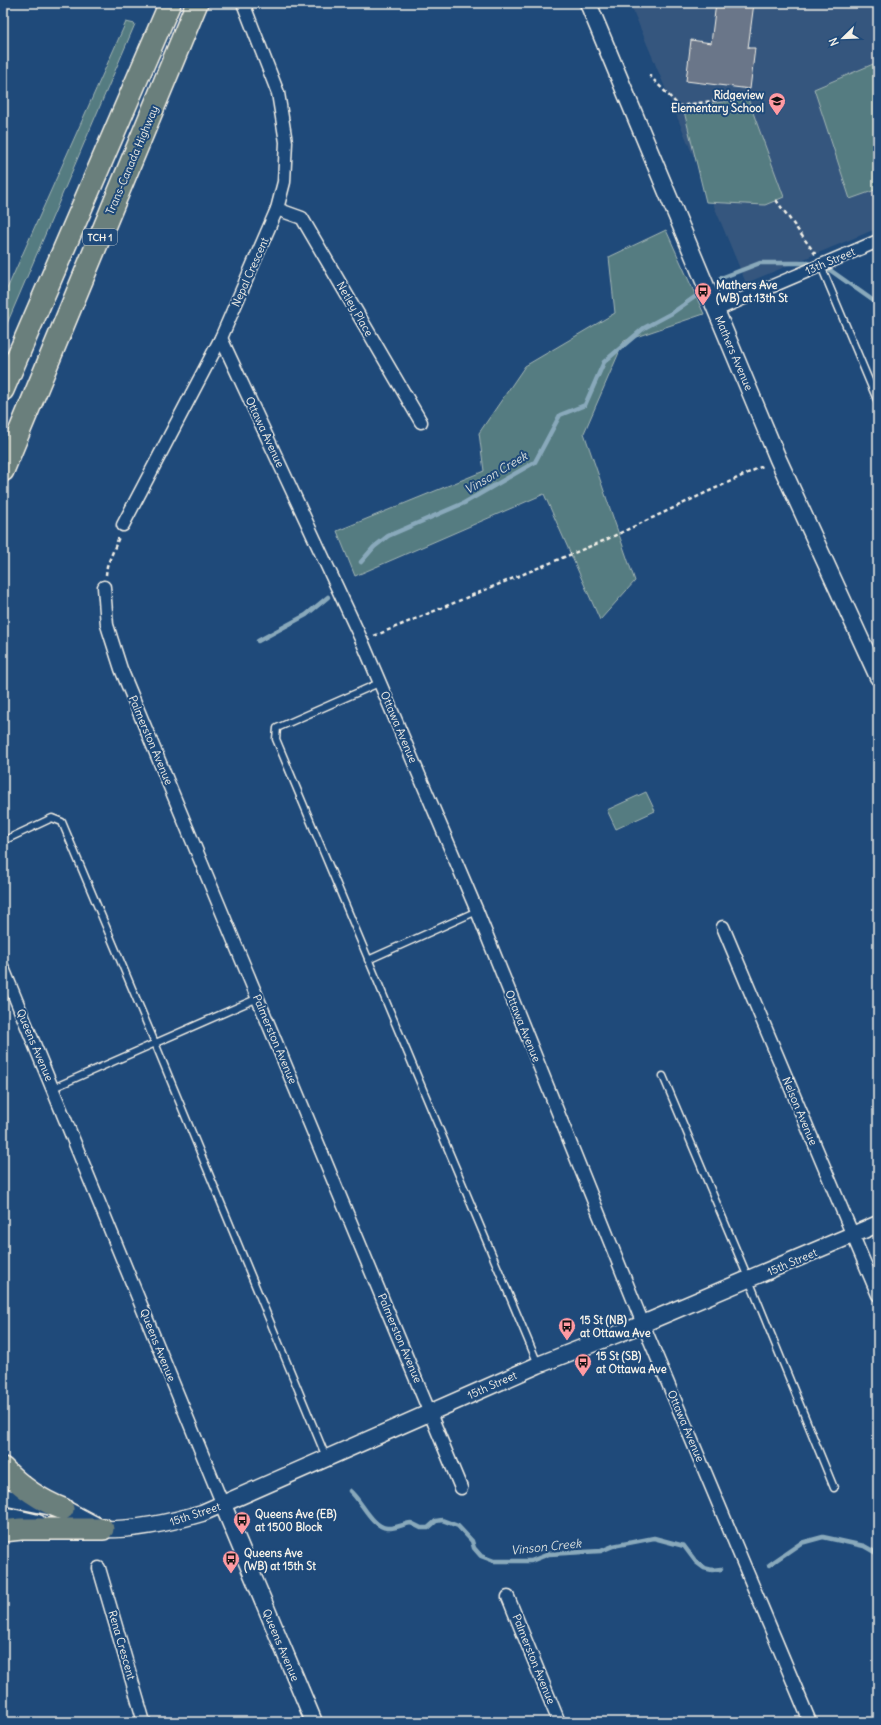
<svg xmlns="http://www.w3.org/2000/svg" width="881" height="1725" viewBox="0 0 881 1725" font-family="Delius,sans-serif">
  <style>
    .built { fill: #36577e }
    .green { fill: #547b81; stroke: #a4b6b4 }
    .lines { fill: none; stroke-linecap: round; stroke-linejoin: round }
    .stream { stroke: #89a9bb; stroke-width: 4.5 }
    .building { fill: #6b7689; stroke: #f4f1e8 }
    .lane-casing { stroke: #f4f1e8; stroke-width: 9 }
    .street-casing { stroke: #f4f1e8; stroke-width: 15 }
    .secondary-casing { stroke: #f4f1e8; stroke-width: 19 }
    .highway-casing { stroke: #f4f1e8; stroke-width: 24 }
    .path { stroke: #f4f1e8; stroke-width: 2.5; stroke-dasharray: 4 3; stroke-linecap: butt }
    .lane { stroke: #1f4a7a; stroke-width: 6 }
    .street { stroke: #1f4a7a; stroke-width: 12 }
    .secondary { stroke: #1f4a7a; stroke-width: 16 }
    .highway { stroke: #6b7f7c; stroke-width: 21 }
    .labels { text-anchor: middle; stroke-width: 4; stroke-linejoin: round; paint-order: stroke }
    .shield { fill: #1f4a7a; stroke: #b4bfc7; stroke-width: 1 }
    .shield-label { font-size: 10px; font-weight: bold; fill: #f4f1e8 }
    .poi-label { font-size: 11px; font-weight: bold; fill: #f4f1e8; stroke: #1f4a7a; text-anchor: start }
    .street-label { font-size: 11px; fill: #f4f1e8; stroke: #1f4a7a }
    .water-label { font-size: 12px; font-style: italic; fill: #d9dfdd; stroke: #1f4a7a }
  </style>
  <rect width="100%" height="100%" fill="#1f4a7a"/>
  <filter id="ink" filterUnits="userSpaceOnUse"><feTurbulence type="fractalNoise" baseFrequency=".025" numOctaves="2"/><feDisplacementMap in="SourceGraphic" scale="8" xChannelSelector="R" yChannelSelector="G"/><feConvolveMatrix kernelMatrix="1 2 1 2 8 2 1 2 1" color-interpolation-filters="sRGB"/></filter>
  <g filter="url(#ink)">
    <path class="built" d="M630 3H878V228L746 283Z"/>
    <g class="green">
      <path d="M126 22 135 24 3 333V298Z"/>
      <path d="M878 62V189L850 199 814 89Z"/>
      <path d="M748 99 784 197 765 205 706 202 683 107Z"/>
      <path d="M666 230 704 314 624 341 584 433 635 581 600 620 544 494 355 576 337 531 484 471 479 433 525 366 615 313 609 257Z"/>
      <path d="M646 792 655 811 616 829 607 810Z"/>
    </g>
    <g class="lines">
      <g class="stream">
        <path d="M830 270 878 304"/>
        <path d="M721 278 760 263H808"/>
        <path d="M361 562 374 547 388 536 464 503 535 462 560 415 585 405 604 362 644 328 672 313 699 294"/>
        <path d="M258 641 306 615 328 597"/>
        <path d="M350 1491C361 1500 372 1527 387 1528 394 1529 403 1524 411 1523L421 1528H428L436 1521 442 1520 458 1526 472 1541 474 1548 481 1556 494 1561H531L549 1554 601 1551 613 1546 654 1538 684 1546 696 1562 704 1568 712 1570 721 1569"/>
        <path d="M769 1565 801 1543 823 1537 864 1546 878 1554"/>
      </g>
    </g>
    <path class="building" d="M716 3H754L748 48H755L750 89 686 81 691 40 711 43Z"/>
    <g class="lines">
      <g class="lane-casing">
        <g id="lane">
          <path d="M821 266 878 402"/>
          <path d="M379 683 277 728 276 739 538 1364"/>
          <path d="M3 841 52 818 62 822 155 1043 326 1457"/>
          <path d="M368 960 477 911"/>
          <path d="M663 1076 749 1280 834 1488"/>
          <path d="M53 1088 258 998"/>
        </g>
      </g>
      <g class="street-casing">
        <g id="street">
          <path d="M277 209 302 218 421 422"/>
          <path d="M716 310 878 241"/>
          <path d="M221 338 362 641 477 911 643 1324 810 1722"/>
          <path d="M123 525 221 338 277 209 284 182 286 142 278 93 243 3"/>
          <path d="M104 587 107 625 121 669 461 1488"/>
          <path d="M723 927 878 1295"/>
          <path d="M3 968 223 1505"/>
          <path d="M99 1568 144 1722"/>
          <path d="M508 1597 559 1722"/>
        </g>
      </g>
      <g class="secondary-casing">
        <g id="secondary">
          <path d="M588 3 778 459 878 677"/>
          <path d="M3 1497 67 1510 101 1528"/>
          <path d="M223 1505 314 1722"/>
          <path d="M3 1515 38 1523"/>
          <path d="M93 1529C130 1531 166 1524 202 1513L538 1365 633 1328 878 1224"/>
        </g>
      </g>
      <g class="highway-casing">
        <g id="highway">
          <path d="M3 390 170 3"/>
          <path d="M3 471 197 3"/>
          <path d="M3 1468C21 1487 39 1500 63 1509"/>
          <path d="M3 1531 21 1529H103"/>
        </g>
      </g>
      <g class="path">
        <path d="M649 75 679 106 764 93"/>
        <path d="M776 200 816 255"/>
        <path d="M106 575 107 566 119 537"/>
        <path d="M374 636 603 541 765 465"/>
      </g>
      <use href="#lane" class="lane"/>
      <use href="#street" class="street"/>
      <use href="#secondary" class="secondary"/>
      <use href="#highway" class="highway"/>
    </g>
  </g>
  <defs>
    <g id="school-pin" transform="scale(0.9)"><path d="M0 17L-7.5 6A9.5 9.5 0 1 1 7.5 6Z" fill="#ff9aa2" stroke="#1f4a7a"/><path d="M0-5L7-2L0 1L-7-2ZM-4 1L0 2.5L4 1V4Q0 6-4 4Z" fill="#111"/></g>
    <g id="bus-pin" transform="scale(0.9)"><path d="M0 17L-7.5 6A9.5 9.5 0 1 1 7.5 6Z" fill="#ff9aa2" stroke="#1f4a7a"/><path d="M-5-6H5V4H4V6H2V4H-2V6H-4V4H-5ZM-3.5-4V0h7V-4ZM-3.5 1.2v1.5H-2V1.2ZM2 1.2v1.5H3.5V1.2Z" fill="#111"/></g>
  </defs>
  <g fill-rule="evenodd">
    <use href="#school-pin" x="777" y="101"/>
    <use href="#bus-pin" x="703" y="291"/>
    <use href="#bus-pin" x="567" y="1326"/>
    <use href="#bus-pin" x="583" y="1362"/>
    <use href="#bus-pin" x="242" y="1520"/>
    <use href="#bus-pin" x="231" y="1559"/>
  </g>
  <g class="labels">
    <rect class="shield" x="83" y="229" width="34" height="16" rx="3"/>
    <g class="shield-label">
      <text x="100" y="241">TCH 1</text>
    </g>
    <g class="poi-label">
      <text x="764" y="99" text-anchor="end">Ridgeview<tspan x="764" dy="13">Elementary School</tspan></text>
      <text x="716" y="289">Mathers Ave<tspan x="716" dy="13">(WB) at 13th St</tspan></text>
      <text x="580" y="1324">15 St (NB)<tspan x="580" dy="13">at Ottawa Ave</tspan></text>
      <text x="596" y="1360">15 St (SB)<tspan x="596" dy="13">at Ottawa Ave</tspan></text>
      <text x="255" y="1518">Queens Ave (EB)<tspan x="255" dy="13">at 1500 Block</tspan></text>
      <text x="244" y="1557">Queens Ave<tspan x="244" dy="13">(WB) at 15th St</tspan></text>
    </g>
    <g class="street-label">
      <text transform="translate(132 160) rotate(-67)" y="4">Trans-Canada Highway</text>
      <text transform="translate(830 261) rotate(-23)" y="4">13th Street</text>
      <text transform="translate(250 272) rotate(-66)" y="4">Nepal Crescent</text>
      <text transform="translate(355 309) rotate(60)" y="4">Netley Place</text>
      <text transform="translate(734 353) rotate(67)" y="4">Mathers Avenue</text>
      <text transform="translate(265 432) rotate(65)" y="4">Ottawa Avenue</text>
      <text transform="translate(399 727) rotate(67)" y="4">Ottawa Avenue</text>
      <text transform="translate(151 740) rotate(67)" y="4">Palmerston Avenue</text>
      <text transform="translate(523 1026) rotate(68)" y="4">Ottawa Avenue</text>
      <text transform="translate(275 1039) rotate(67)" y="4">Palmerston Avenue</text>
      <text transform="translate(35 1045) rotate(67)" y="4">Queens Avenue</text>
      <text transform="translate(800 1111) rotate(67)" y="4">Nelson Avenue</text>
      <text transform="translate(792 1262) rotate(-23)" y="4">15th Street</text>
      <text transform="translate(400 1338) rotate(67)" y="4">Palmerston Avenue</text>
      <text transform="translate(158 1345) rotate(68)" y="4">Queens Avenue</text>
      <text transform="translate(492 1385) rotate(-24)" y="4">15th Street</text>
      <text transform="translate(686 1426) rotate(67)" y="4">Ottawa Avenue</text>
      <text transform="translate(195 1514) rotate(-18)" y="4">15th Street</text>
      <text transform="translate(122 1645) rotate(74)" y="4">Rena Crescent</text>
      <text transform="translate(281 1645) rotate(67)" y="4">Queens Avenue</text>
      <text transform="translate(534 1659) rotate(68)" y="4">Palmerston Avenue</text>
    </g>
    <g class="water-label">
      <text transform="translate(496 473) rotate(-31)" y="4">Vinson Creek</text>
      <text transform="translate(546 1547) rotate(-6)" y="4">Vinson Creek</text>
    </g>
  </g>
  <rect width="881" height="1725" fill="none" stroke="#1f4a7a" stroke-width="16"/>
  <rect x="8" y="8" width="865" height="1709" fill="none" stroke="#f4f1e8" stroke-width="1.5" filter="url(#ink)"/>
  <g transform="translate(843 38) rotate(247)" stroke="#1f4a7a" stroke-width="3" paint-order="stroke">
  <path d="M0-3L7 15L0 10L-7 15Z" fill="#f4f1e8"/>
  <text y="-6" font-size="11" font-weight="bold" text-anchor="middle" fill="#f4f1e8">N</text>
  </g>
</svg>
